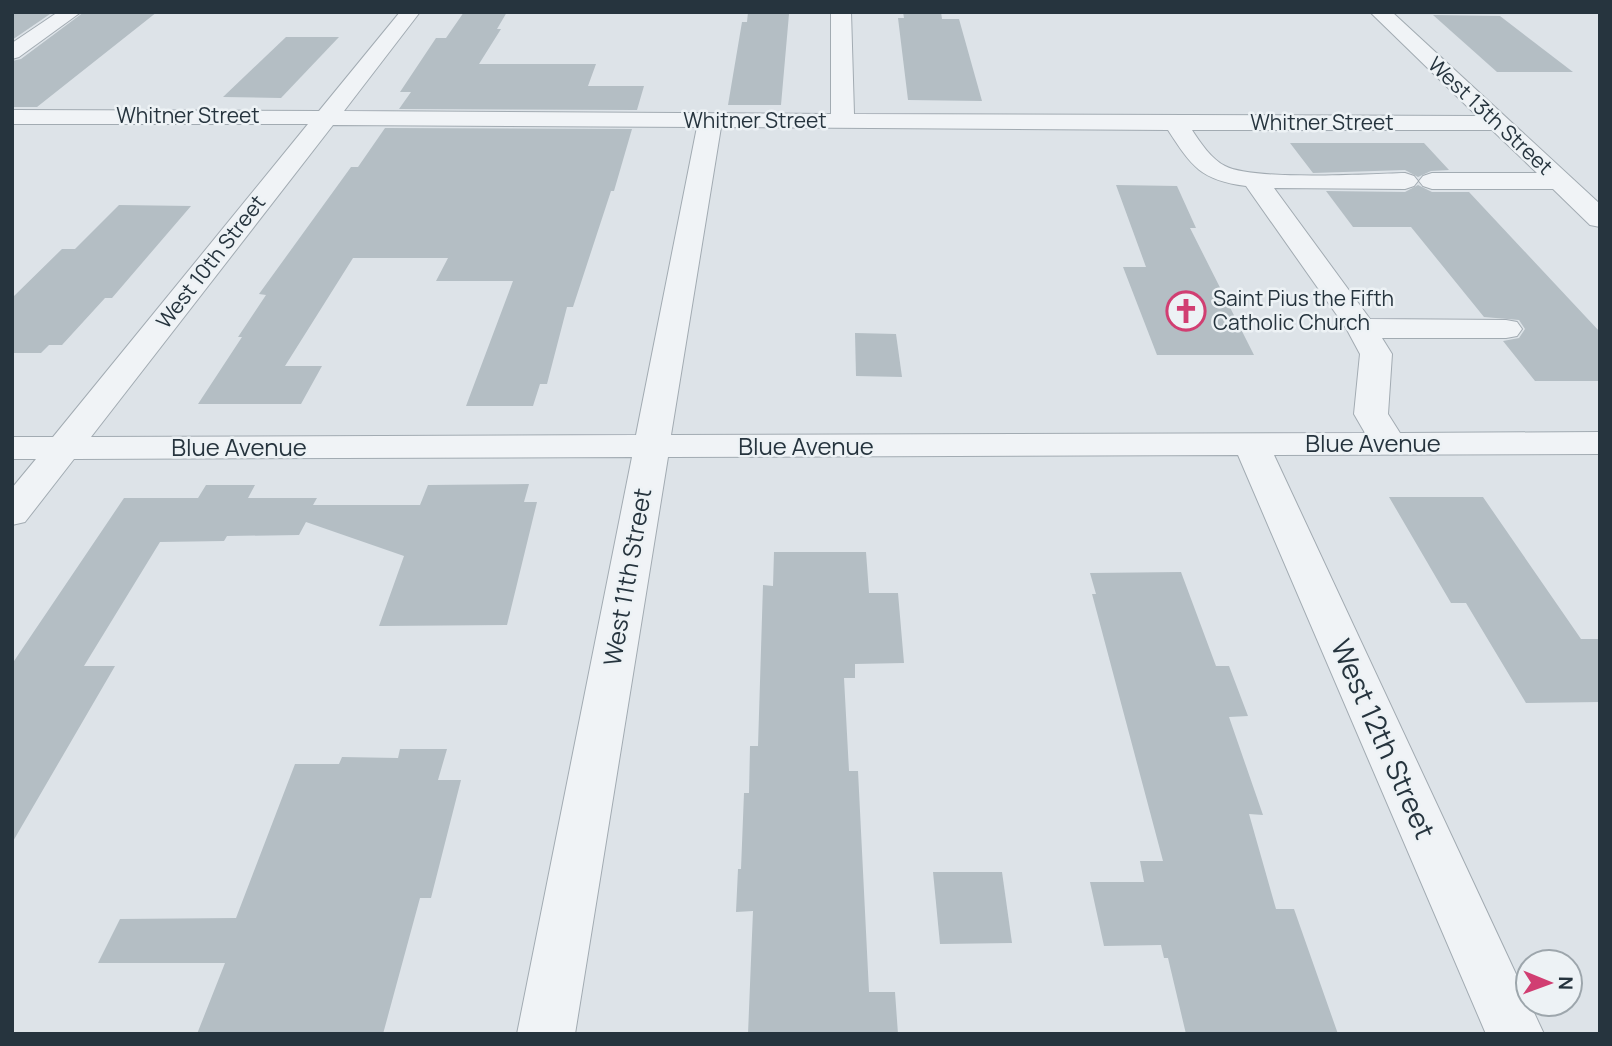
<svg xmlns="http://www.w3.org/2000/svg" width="1612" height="1046" viewBox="0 0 1612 1046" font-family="Manrope,sans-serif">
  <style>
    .building { fill: #b4bec4 }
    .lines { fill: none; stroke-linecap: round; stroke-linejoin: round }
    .minor-casing { stroke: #a2abb2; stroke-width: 2 }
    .minor { fill: #f0f3f6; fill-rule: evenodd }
    .labels { text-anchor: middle; stroke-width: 5; stroke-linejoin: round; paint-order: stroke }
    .far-street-label { font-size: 21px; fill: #26343e; stroke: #edf2f5 }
    .far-poi-label { font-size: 21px; fill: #26343e; stroke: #edf2f5; text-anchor: start }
    .street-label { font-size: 24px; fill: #26343e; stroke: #edf2f5 }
    .near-street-label { font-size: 28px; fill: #26343e; stroke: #edf2f5 }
  </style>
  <rect width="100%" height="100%" fill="#dde3e8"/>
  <g class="building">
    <path d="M12 12H53L12 40Z"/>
    <path d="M84 12H157L37 107H12V61L21 59Z"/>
    <path d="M464 12H507L497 29H501L479 64H596L588 86H644L637 110 399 109 411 92H400L436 38H446Z"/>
    <path d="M748 12 789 14 781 105H728L742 22H747Z"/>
    <path d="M903 12H941L942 19H959L982 101 908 100 898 18H904Z"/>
    <path d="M1433 15 1500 16 1573 72H1497Z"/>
    <path d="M286 37H339L281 98 223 97Z"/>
    <path d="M385 128 632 129 614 191H611L573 307H567L547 384H540L533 406H466L513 281H436L448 258H353L285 366H322L301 404H198L242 337H238L266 295 259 294 351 167H358Z"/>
    <path d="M1290 143H1424L1449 170 1431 171 1418 177 1405 170 1313 173Z"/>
    <path d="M1116 185 1177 186 1196 228H1190L1254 355H1157L1123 267H1146Z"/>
    <path d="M1418 185 1432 192H1469L1600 332V381H1535L1503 341 1519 338 1525 329 1519 320 1484 317 1411 227H1353L1326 191 1405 192Z"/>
    <path d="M119 205 191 206 112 298H105L62 345H49L41 353H12V298L62 249H75Z"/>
    <path d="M855 333 896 334 902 377 856 376Z"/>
    <path d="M529 484 524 502H537L507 625 379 626 404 556 306 522 299 535 227 536 224 541 160 542 84 666H115L12 843V664L124 498H198L206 485H255L248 498H317L313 505H420L428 485Z"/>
    <path d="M1389 497H1483L1581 639H1600V702L1526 703 1466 603H1451Z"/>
    <path d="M774 552H866L869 593H898L904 663 855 664V678H844L849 771H858L869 992H895L898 1034H748L753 911 736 912 738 869H741L744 793H749L750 746H758L763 585 773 586Z"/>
    <path d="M1181 572 1216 666H1229L1248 716 1229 717 1263 815 1249 814 1276 909H1294L1338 1034H1186L1168 958H1164L1161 945 1104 946 1090 882H1144L1140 861H1163L1092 594H1096L1090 573Z"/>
    <path d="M400 749H447L438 780H461L431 898H420L383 1034H197L225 963H98L120 919 236 918 295 764H339L342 757 398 758Z"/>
    <path d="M933 872H1002L1012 943 940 944Z"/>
  </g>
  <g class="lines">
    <g class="minor-casing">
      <g id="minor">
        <path d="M58 12H81L19 57 12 59V43Z"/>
        <path d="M400 12H420L344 111 831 114V12H851L854 114 1477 116 1370 12H1392L1600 204V227L1590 225 1553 189H1432L1423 186 1419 181 1423 176 1432 173H1537L1492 130H1192C1200 142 1211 159 1225 166 1254 181 1367 174 1405 173L1414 176 1418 181 1414 186 1405 189 1274 188 1370 319 1506 320 1517 322 1522 329 1517 336 1506 338H1382L1392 354 1388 414 1400 433 1600 432V454L1274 455 1544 1034H1486L1238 455 668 457 575 1034H517L632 457 74 459 25 522 12 525V488L36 459H12V437H53L308 124H12V110L319 111ZM333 125 697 127 636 435 91 437ZM721 127 1168 130C1192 167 1201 180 1246 186L1346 328 1360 354 1354 414 1365 433 671 435Z"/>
      </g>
    </g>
    <use href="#minor" class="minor"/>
  </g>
  <defs>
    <g id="church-ring" transform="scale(2.0125)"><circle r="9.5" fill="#edf2f5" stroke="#d13e72" stroke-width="1.5"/><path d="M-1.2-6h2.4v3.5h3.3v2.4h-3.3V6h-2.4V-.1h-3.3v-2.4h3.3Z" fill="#d13e72"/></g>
  </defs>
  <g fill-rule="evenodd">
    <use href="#church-ring" x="1186" y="311"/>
  </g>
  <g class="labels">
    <g class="far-street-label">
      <text x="188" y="123">Whitner Street</text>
      <text transform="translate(1490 116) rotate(43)" y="7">West 13th Street</text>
      <text x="755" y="128">Whitner Street</text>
      <text x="1322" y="130">Whitner Street</text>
      <text transform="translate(211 262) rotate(-52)" y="7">West 10th Street</text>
    </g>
    <g class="far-poi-label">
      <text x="1213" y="306">Saint Pius the Fifth<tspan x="1213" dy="24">Catholic Church</tspan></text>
    </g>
    <g class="street-label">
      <text x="1373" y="452">Blue Avenue</text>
      <text x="806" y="455">Blue Avenue</text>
      <text x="239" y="456">Blue Avenue</text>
      <text transform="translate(628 577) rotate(-80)" y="8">West 11th Street</text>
    </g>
    <g class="near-street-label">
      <text transform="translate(1383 739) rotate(66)" y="10">West 12th Street</text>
    </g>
  </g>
  <rect width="1612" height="1046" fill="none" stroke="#26343e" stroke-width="28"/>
  <g transform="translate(1549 983) rotate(91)"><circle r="33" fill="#edf2f5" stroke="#9da6ac" stroke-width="2"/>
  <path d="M0-5L12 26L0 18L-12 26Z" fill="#d13e72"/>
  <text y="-10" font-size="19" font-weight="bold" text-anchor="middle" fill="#26343e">N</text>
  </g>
</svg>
